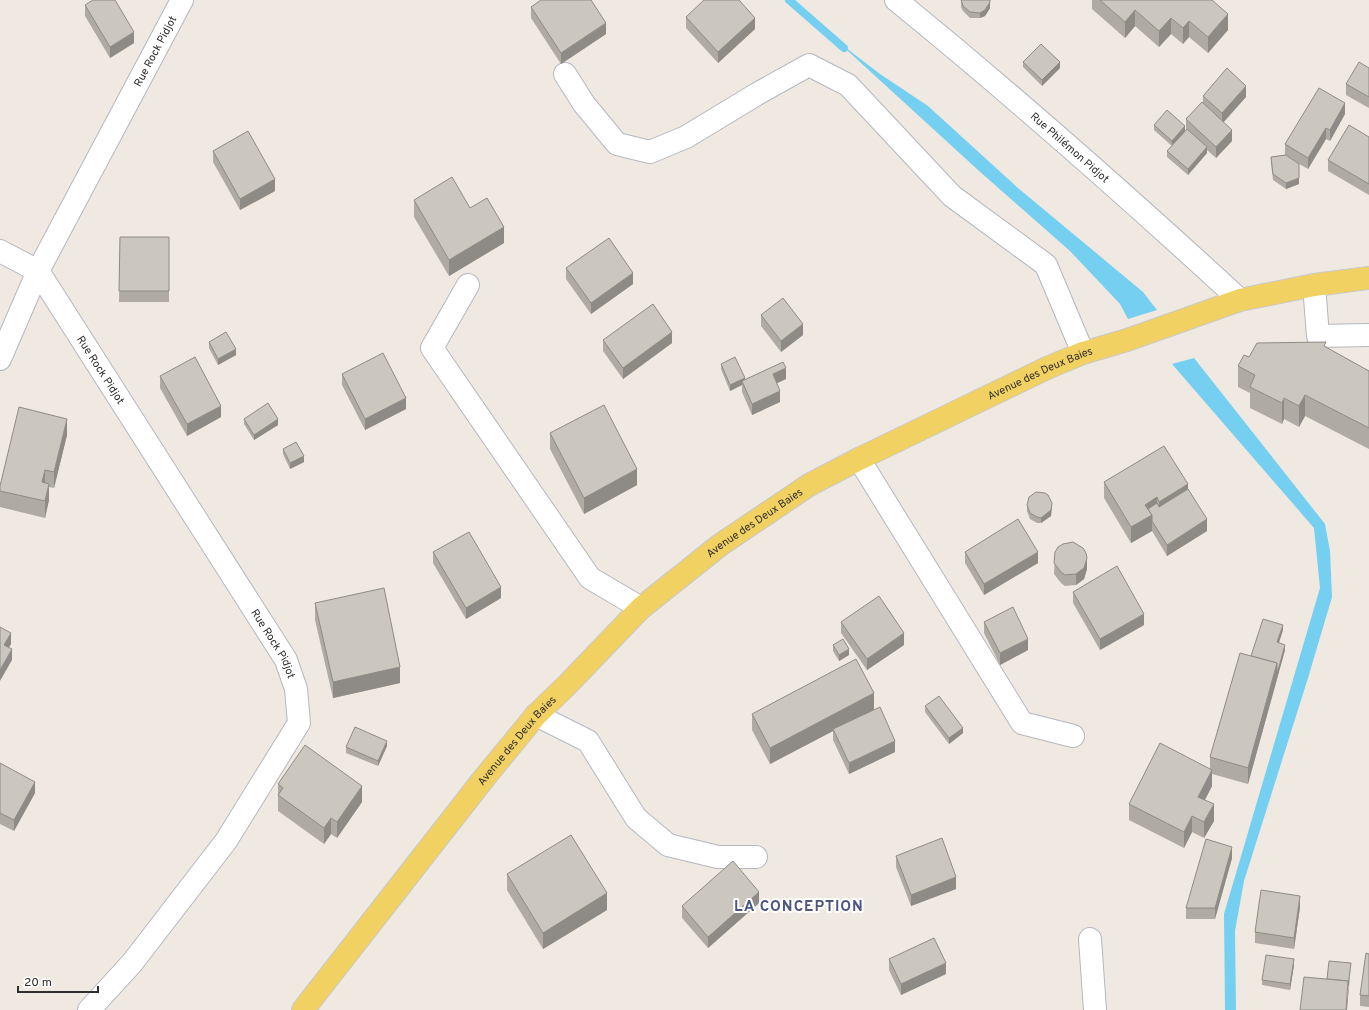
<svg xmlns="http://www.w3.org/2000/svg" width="1369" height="1010" viewBox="0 0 1369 1010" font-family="Overpass,sans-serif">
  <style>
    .water { fill: #75cff0 }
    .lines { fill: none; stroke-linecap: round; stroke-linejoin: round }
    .stream { stroke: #75cff0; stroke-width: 8 }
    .minor-casing { stroke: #b4b7c1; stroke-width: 24 }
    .major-casing { stroke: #c9c9c9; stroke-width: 24 }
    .minor { stroke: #fff; stroke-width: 22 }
    .major { stroke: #f2d163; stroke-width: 22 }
    .wall { fill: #afaba4 }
    .shaded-wall { fill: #8e8b86 }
    .building { fill: #cbc7bf; stroke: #8e8b86 }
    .labels { text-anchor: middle; stroke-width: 4; stroke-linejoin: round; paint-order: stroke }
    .street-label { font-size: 11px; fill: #2e2e2e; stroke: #fff }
    .district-label { font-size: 15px; font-weight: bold; letter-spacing: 1px; fill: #4d5680; stroke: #fff }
  </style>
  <rect width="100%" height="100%" fill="#efe9e1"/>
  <g class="water">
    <path d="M837 41 880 74 928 106 1018 188 1143 292 1157 310 1128 319 1120 304 1070 251 978 170Z"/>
    <path d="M1194 358 1325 524 1330 551 1332 597 1308 678 1244 881 1235 931 1236 1010H1225L1224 914 1320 588 1314 528 1172 364Z"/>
  </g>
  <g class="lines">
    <path class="stream" d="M789 0 844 48"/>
    <g class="minor-casing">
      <g id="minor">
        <path id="s1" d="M896 0C1014 96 1128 197 1240 300"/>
        <path d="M565 74 584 104 617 144 650 152 686 137 757 94 809 65 848 85 952 196 1046 265 1083 353"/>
        <path id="s2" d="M0 251 38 271 286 660 296 689 299 723 226 841 132 963 89 1010"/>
        <path d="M468 285 432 348 590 578 641 608"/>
        <path d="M1314 285 1318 336 1369 335"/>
        <path id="s3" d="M0 359 38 271 182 0"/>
        <path d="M859 459 1022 723 1073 736"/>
        <path d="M536 715 588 741 636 818 668 845 718 857H756"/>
        <path d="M1090 939 1095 1010"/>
      </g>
    </g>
    <g class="major-casing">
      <g id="major">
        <path id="s4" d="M303 1010 485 777 536 715 567 685 641 608 720 545 809 485 859 459 1047 368 1083 353 1127 340 1240 300 1314 285 1369 278"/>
      </g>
    </g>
    <use href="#minor" class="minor"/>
    <use href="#major" class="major"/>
  </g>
  <g class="wall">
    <path d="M961 0 990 8 985 16 980 18H970L963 11 961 7Z"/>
    <path d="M1092 0H1212L1228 30 1208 53 1189 37 1183 44 1171 34 1159 47 1135 26 1125 38 1092 9Z"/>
    <path d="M85 5 134 43 110 58 85 16Z"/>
    <path d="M531 7 606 34 561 64 531 18Z"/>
    <path d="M686 17 755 29 718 63 686 28Z"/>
    <path d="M1023 62 1060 68 1042 86 1023 67Z"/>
    <path d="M1369 68V108L1346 95V84Z"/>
    <path d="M1203 96 1246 97 1223 122 1232 141 1216 158 1207 150V153L1188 175 1167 157V151L1186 131V119L1203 102Z"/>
    <path d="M1345 114 1330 141 1326 139 1308 169 1294 161 1299 184 1286 189 1273 180 1271 163V157L1285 155V144Z"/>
    <path d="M1154 125 1185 126 1172 146 1154 130Z"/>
    <path d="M1369 137V195L1328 171V160Z"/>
    <path d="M213 151 275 191 240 210 213 162Z"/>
    <path d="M414 200 470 208 504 243 449 276 414 217Z"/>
    <path d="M120 237H169V302H119Z"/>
    <path d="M566 268 633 284 591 314 566 279Z"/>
    <path d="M761 315 803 335 781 352 761 326Z"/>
    <path d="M603 340 672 343 623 379 603 351Z"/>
    <path d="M209 342 236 355 218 365 209 348Z"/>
    <path d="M1326 348 1369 371V449L1305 416 1299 427 1284 419 1282 424 1250 408V393L1238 387V366L1249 357Z"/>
    <path d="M721 364 745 379H786L777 383 780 402 752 415 742 392V385L730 391 721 369Z"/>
    <path d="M342 374 406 409 365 430 342 385Z"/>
    <path d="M160 376 221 417 187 436 160 388Z"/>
    <path d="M244 419 278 425 254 440 244 424Z"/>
    <path d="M550 433 637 485 584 514 550 449Z"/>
    <path d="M67 435 54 488 49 487V500L45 518 0 507V486Z"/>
    <path d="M283 449 304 462 290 469 283 454Z"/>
    <path d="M1104 482 1188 489 1207 531 1167 556 1152 531 1131 543 1104 498Z"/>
    <path d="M1027 505 1052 508 1051 516 1041 523H1037L1030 519 1027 511Z"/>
    <path d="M433 552 501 598 466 619 433 563Z"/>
    <path d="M965 552 1038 563 984 595 965 563Z"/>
    <path d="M1055 552 1087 569 1084 579 1076 585 1065 586 1061 583 1054 574Z"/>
    <path d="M1073 592 1144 625 1100 650 1073 603Z"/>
    <path d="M315 603 400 683 333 698 315 620Z"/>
    <path d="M841 622 904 645 867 670 841 633Z"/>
    <path d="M984 622 1028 650 1000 665 984 633Z"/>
    <path d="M1283 630 1279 643 1285 650 1248 784 1212 774V786L1205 800 1214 821 1204 838 1192 832 1184 848 1129 820V804L1210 769V757L1251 656Z"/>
    <path d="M833 645 849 655 839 661 833 651Z"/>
    <path d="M925 706 963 733 949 744 925 712Z"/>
    <path d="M874 710 895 752 849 774 833 740V731L770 764 752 730V714Z"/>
    <path d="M387 746 378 766 346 753V747Z"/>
    <path d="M0 763 35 793 14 831 0 824Z"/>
    <path d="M278 784 362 802 337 838 331 834 324 844 278 811Z"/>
    <path d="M896 856 956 889 911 906 896 867Z"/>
    <path d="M1232 858 1215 919H1186V908Z"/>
    <path d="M507 874 607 910 543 949 507 890Z"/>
    <path d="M759 903 708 948 682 918V906Z"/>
    <path d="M1300 907 1294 949 1255 943V932Z"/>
    <path d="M1369 954V1007L1360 1006V995Z"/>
    <path d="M889 959 946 974 901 995 889 970Z"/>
    <path d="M1294 965 1290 990 1262 985V980Z"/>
  </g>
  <g class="shaded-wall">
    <path d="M990 2V8L985 16 980 18V13Z"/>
    <path d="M1135 10V26L1125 38V22Z"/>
    <path d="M1228 14V30L1208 53V37Z"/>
    <path d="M755 18V29L718 63V52Z"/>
    <path d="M1171 18V34L1159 47V31Z"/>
    <path d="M1189 21V37L1183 44V28Z"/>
    <path d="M606 23V34L561 64V53Z"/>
    <path d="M134 32V43L110 58V47Z"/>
    <path d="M1060 62V68L1042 86V80Z"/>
    <path d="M1246 86V97L1222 124V113Z"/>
    <path d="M1345 103V114L1330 141V130Z"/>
    <path d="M1185 126V132L1172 146V141Z"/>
    <path d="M1326 128V139L1308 169V158Z"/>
    <path d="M1232 130V141L1216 158V147Z"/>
    <path d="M1207 147V153L1188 175V169Z"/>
    <path d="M1299 178V184L1286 189V183Z"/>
    <path d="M275 179V191L240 210V199Z"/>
    <path d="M504 227V243L449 276V260Z"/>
    <path d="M633 273V284L591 314V303Z"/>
    <path d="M803 324V335L781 352V341Z"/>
    <path d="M672 332V343L623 379V368Z"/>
    <path d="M236 349V355L218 365V359Z"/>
    <path d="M786 368V379L773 385V374Z"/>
    <path d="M745 378V384L742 381V385L730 391V385Z"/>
    <path d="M780 391V402L752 415V404Z"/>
    <path d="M1305 395V416L1299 427V406Z"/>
    <path d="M406 398V409L365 430V419Z"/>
    <path d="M1284 398V419L1282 424V403Z"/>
    <path d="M221 406V417L187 436V424Z"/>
    <path d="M67 419V435L54 488V472Z"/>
    <path d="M278 419V425L254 440V435Z"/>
    <path d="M304 456V462L290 469V463Z"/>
    <path d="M637 469V485L584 514V498Z"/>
    <path d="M45 470V486L42 482Z"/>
    <path d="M49 484V500L45 518V501Z"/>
    <path d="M1188 484V500L1159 518V502Z"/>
    <path d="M1157 497V514L1152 517V531L1131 543V527L1145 505Z"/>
    <path d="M1052 503 1051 516 1041 523V518Z"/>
    <path d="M1207 519V531L1167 556V545Z"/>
    <path d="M1038 552V563L984 595V584Z"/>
    <path d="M1087 558V569L1084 579 1076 585V574Z"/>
    <path d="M501 587V598L466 619V608Z"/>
    <path d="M1144 614V625L1100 650V639Z"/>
    <path d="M1283 625V630L1277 648V642Z"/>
    <path d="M11 633V644L4 656V645Z"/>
    <path d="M904 633V645L867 670V659Z"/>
    <path d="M1028 639V650L1000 665V653Z"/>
    <path d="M1285 645V650L1248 784V768L1277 663Z"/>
    <path d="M12 649V660L0 681V670Z"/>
    <path d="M849 649V655L839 661V655Z"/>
    <path d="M400 667V683L333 698V682Z"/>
    <path d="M874 693V710L833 729V731L770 764V748Z"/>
    <path d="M963 728V733L949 744V738Z"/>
    <path d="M387 741V746L378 766V761Z"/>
    <path d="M895 741V752L849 774V763Z"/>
    <path d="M1212 770V786L1198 813V797Z"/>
    <path d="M35 782V793L14 831V820Z"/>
    <path d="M362 786V802L337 838V822Z"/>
    <path d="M1214 804V821L1204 838V822Z"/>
    <path d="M1192 816V832L1184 848V832Z"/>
    <path d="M331 818V834L324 844V828Z"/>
    <path d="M1232 847V858L1215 919V908Z"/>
    <path d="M956 877V889L911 906V895Z"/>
    <path d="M759 892V903L708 948V937Z"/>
    <path d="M607 893V910L543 949V933Z"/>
    <path d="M1300 896V907L1294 949V938Z"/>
    <path d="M1294 959V965L1290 990V984Z"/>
    <path d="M946 963V974L901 995V984Z"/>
    <path d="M1351 963 1347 1010H1346Z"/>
  </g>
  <g class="building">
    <path d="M93 0H115L134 32 110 47 85 5Z"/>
    <path d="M541 0H591L606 23 561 53 531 7Z"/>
    <path d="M704 0H739L755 18 718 52 686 17Z"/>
    <path d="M961 0H990V2L985 10 980 13 970 12 963 6Z"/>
    <path d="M1100 0H1212L1228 14 1208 37 1189 21 1183 28 1171 18 1159 31 1135 10 1125 22Z"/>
    <path d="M1041 44 1060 62 1042 80 1023 62Z"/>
    <path d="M1359 62 1369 68V97L1346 84Z"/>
    <path d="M1227 68 1246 86 1222 113 1203 96Z"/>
    <path d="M1319 88 1345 103 1330 130 1326 128 1308 158 1285 144Z"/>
    <path d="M1202 102 1232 130 1216 147 1186 119Z"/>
    <path d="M1167 110 1185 126 1172 141 1154 125Z"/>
    <path d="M1349 125 1369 137V184L1328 160Z"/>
    <path d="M1187 129 1207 147 1188 169 1167 151Z"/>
    <path d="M248 131 275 179 240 199 213 151Z"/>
    <path d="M1286 155 1299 164V178L1286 183 1273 174 1271 157Z"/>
    <path d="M452 177 470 208 487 198 504 227 449 260 414 200Z"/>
    <path d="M120 237H169V291H119Z"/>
    <path d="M609 238 633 273 591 303 566 268Z"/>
    <path d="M783 298 803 324 781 341 761 315Z"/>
    <path d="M653 304 672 332 623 368 603 340Z"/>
    <path d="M226 332 236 349 218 359 209 342Z"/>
    <path d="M1326 342 1324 346 1369 371V428L1305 395 1299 406 1284 398 1282 403 1250 387 1255 375 1238 366 1244 355 1249 357 1257 343Z"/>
    <path d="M383 353 406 398 365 419 342 374Z"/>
    <path d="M195 357 221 406 187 424 160 376Z"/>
    <path d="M735 357 745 378 730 385 721 364Z"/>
    <path d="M783 362 786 368 773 374 780 391 752 404 742 381Z"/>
    <path d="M268 403 278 419 254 435 244 419Z"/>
    <path d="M604 405 637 469 584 498 550 433Z"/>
    <path d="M19 407 67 419 54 472 45 470 42 482 49 484 45 501 0 491V486Z"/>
    <path d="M296 442 304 456 290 463 283 449Z"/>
    <path d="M1164 446 1188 484 1159 502 1157 497 1145 505 1152 515 1131 527 1104 482Z"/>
    <path d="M1188 489 1207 519 1167 545 1152 521V515L1148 509 1157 503 1159 507Z"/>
    <path d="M1036 492 1045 493 1048 495 1052 503 1051 510 1041 518 1037 517 1030 513 1027 505 1029 497Z"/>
    <path d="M1018 519 1038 552 984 584 965 552Z"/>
    <path d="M469 532 501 587 466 608 433 552Z"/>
    <path d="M1073 542 1083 548 1086 553 1087 558 1084 568 1076 574 1065 575 1061 572 1054 563 1055 552 1058 547 1063 544Z"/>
    <path d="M1117 566 1144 614 1100 639 1073 592Z"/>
    <path d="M384 588 400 667 333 682 315 603Z"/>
    <path d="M879 596 904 633 867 659 841 622Z"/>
    <path d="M1013 607 1028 639 1000 653 984 622Z"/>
    <path d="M1263 619 1283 625 1277 642 1285 645 1277 674V663L1251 656Z"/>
    <path d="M0 627 11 633 4 645 12 649 0 670Z"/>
    <path d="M843 639 849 649 839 655 833 645Z"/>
    <path d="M1240 653 1277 663 1248 768 1210 757Z"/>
    <path d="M856 659 874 693 770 748 752 714Z"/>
    <path d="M939 696 963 728 949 738 925 706Z"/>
    <path d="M880 707 895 741 849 763 833 729Z"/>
    <path d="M355 727 387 741 378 761 346 747Z"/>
    <path d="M1160 743 1212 770 1198 797 1214 804 1204 822 1192 816 1184 832 1129 804Z"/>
    <path d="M305 745 362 786 337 822 331 818 324 828 278 795 283 788 278 784Z"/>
    <path d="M0 763 35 782 14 820 0 813Z"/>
    <path d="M571 835 607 893 543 933 507 874Z"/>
    <path d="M942 838 956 877 911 895 896 856Z"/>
    <path d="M1206 839 1232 847 1215 908H1186Z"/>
    <path d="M733 861 759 892 708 937 682 906Z"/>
    <path d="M1261 890 1300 896 1294 938 1255 932Z"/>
    <path d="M934 938 946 963 901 984 889 959Z"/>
    <path d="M1366 953 1369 954V996L1360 995Z"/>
    <path d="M1266 955 1294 959 1290 984 1262 980Z"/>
    <path d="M1329 961 1351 963 1348 986V981L1327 979Z"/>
    <path d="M1304 977 1348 981 1346 1010H1300Z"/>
  </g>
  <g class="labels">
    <g class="street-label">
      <text dy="4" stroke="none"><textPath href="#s3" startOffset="345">Rue Rock Pidjot</textPath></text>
      <text dy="4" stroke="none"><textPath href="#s1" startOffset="228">Rue Philémon Pidjot</textPath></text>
      <text dy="4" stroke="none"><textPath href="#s2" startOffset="160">Rue Rock Pidjot</textPath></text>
      <text dy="4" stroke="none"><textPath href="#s4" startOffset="991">Avenue des Deux Baies</textPath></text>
      <text dy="4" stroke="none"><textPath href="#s4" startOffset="668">Avenue des Deux Baies</textPath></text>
      <text dy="4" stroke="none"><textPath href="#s2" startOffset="484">Rue Rock Pidjot</textPath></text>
      <text dy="4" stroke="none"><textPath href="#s4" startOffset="344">Avenue des Deux Baies</textPath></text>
    </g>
    <g class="district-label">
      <text x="799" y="911">LA CONCEPTION</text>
    </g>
  </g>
  <path d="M18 986v6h80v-6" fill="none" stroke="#2e2e2e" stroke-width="2"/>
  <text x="24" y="986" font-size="12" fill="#2e2e2e" stroke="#ffffff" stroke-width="3" paint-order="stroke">20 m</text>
</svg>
